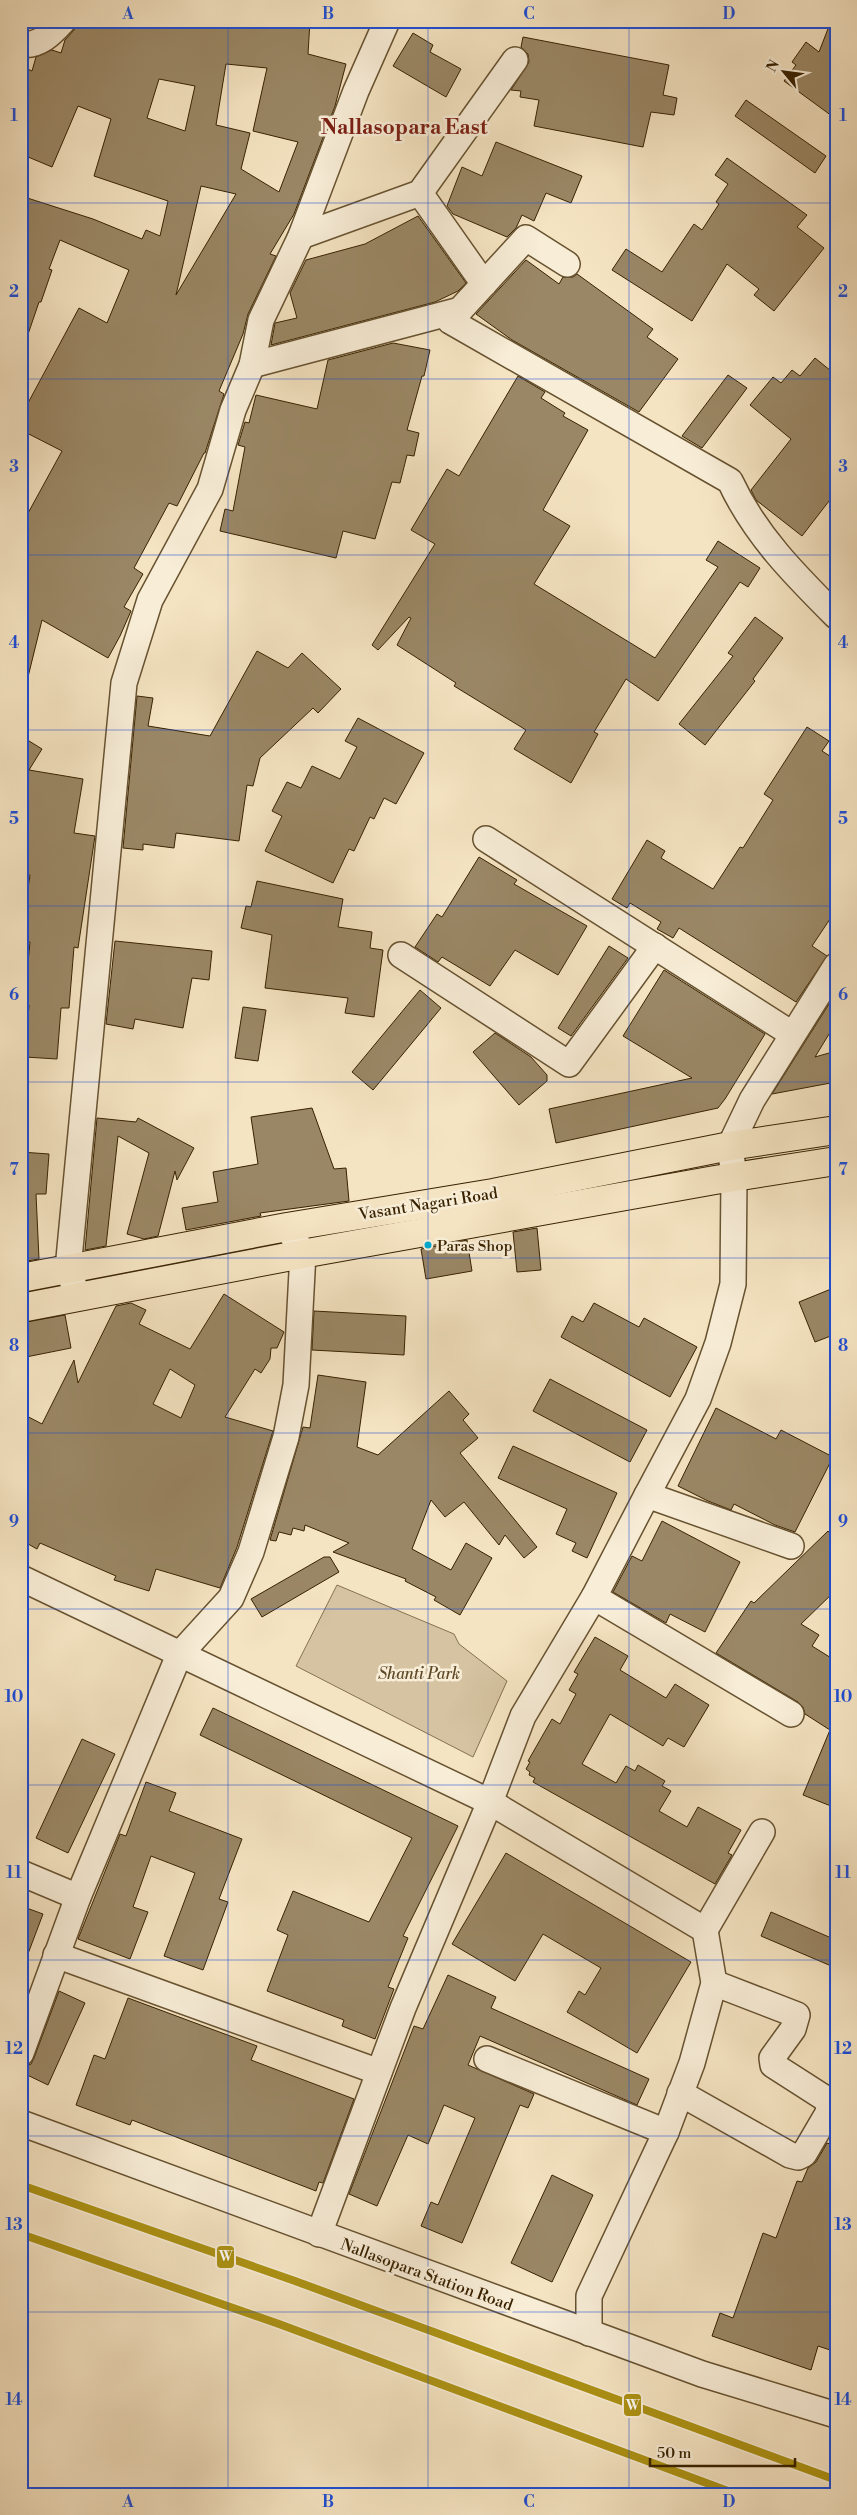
<svg xmlns="http://www.w3.org/2000/svg" width="857" height="2515" viewBox="0 0 857 2515" font-family="'Libre Bodoni',serif">
  <style>
    .green { fill: #d5c3a1; stroke: #867250 }
    .building { fill: #9a8765; stroke: #382200; fill-rule: evenodd }
    .lines { fill: none; stroke-linecap: round; stroke-linejoin: round }
    .minor-casing { stroke: #675230; stroke-width: 28 }
    .major-casing { stroke: #382200; stroke-width: 30 }
    .minor { stroke: #f8edd7; stroke-width: 25 }
    .major { stroke: #f5e4c2; stroke-width: 28 }
    .rail-1-casing { stroke: #f8edd7; stroke-width: 11 }
    .rail-1 { stroke: #ac9214; stroke-width: 8 }
    .grid { fill: none; stroke: #1d4ed8; stroke-width: 1; stroke-opacity: 0.55 }
    .bus-dot { fill: #00a9ce; stroke: #f8edd7; stroke-width: 2 }
    .labels { text-anchor: middle; stroke-width: 5; stroke-linejoin: round; paint-order: stroke }
    .bus-label { font-size: 15px; fill: #382200; stroke: #f8edd7; text-anchor: start }
    .street-label { font-size: 16px; fill: #382200; stroke: #f8edd7 }
    .park-label { font-size: 16px; font-style: italic; fill: #5f4a28; stroke: #f8edd7 }
    .district-label { font-size: 21px; font-weight: bold; fill: #7a1f14; stroke: #f8edd7 }
    .line-badge { stroke: #f8edd7; stroke-width: 2 }
    .badge-label { font-size: 14px; text-anchor: middle; font-weight: bold; fill: #fff }
    .neatline { fill: none; stroke: #1d4ed8; stroke-width: 2 }
    .grid-label { font-size: 16px; text-anchor: middle; font-weight: bold; fill: #1d4ed8 }
  </style>
  <rect width="100%" height="100%" fill="#f5e4c2"/>
  <filter id="stains"><feTurbulence type="fractalNoise" baseFrequency=".004" numOctaves="4"/><feColorMatrix values="0 0 0 0 .2 0 0 0 0 .09 0 0 0 0 .02 0 0 0 .5 -.17"/></filter>
  <radialGradient id="worn" r=".72"><stop offset=".6" stop-color="#630" stop-opacity="0"/><stop offset="1" stop-color="#630" stop-opacity=".3"/></radialGradient>
  <path class="green" d="M337 1585 454 1634 459 1644 507 1681 473 1757 296 1666Z"/>
  <g class="building">
    <path d="M77 21H310L308 54 346 64 335 106 294 214 270 254 276 256 248 314 243 334 219 391 224 394 205 453H204L177 506 169 503 134 568 143 574 124 607 131 611 120 636 108 658 42 620 27 681H21V526L62 451 21 430V416L79 308 107 323 129 270 60 240 49 269 52 270 41 302H39L24 346 21 345V196L93 219 142 239 146 230 160 236 168 201 94 176 111 119 78 106 52 167 21 154V66L32 71 36 57 52 50 61 53 65 40 74 30ZM226 64 267 68 253 131 298 142 279 192 241 169 250 133 216 125ZM159 79 195 86 185 131 147 118ZM201 186 236 194 176 295Z"/>
    <path d="M831 21H836V119L784 81 796 65 792 62 806 42 819 52Z"/>
    <path d="M413 33 433 45 430 52 461 69 446 97 393 66Z"/>
    <path d="M523 37 669 65 663 95 677 98 674 115 651 112 643 147 534 126 539 100 520 97 521 91 511 90 529 62 528 54 521 47Z"/>
    <path d="M746 100 826 156 815 173 735 116Z"/>
    <path d="M496 142 582 176 571 203 546 193 534 221 522 215 516 228 507 237 453 214 447 206 462 167 482 176Z"/>
    <path d="M727 158 807 215 797 227 824 248 774 311 754 295 759 289 727 264 692 321 612 270 626 249 662 272 694 224 702 230 719 204 716 202 728 184 715 175Z"/>
    <path d="M418 216 466 283 458 291 435 302 271 345 275 323 297 318 290 293 306 260 365 244Z"/>
    <path d="M526 260 559 284 563 277H573L577 274 653 329 647 337 678 359 639 412 512 340 476 314Z"/>
    <path d="M393 343 430 350 424 376H422L407 430 419 433 414 456 407 455 400 483 392 482 375 539 343 531 336 558 220 531 225 509 233 511 245 447 238 445 245 422 249 423 256 395 317 409 328 360Z"/>
    <path d="M815 358 836 375V492L802 536 756 500 751 490 791 439 750 405 773 377 781 383 792 370 800 376Z"/>
    <path d="M728 375 747 388 702 448 682 436Z"/>
    <path d="M518 376 545 392 541 398 565 413 563 416 588 430 543 510 570 526 534 584 655 658 718 567 706 560 718 541 760 568 748 587 740 582 658 701 626 679 594 732 598 734 571 783 514 749 526 730 454 686 456 683 397 645 411 618 409 617 378 650 372 645 435 544 411 530 447 469 459 476Z"/>
    <path d="M755 617 783 638 753 679 755 681 705 745 679 724 733 656 728 653Z"/>
    <path d="M257 651 288 668 302 653 341 689 318 713 313 708 260 758 253 786 247 785 239 841 176 833 174 848 143 844V850L123 848 137 696 153 698 148 726 210 736Z"/>
    <path d="M358 718 424 753 396 804 384 798 374 819 370 817 354 851 349 849 333 883 265 851 282 816 272 811 287 782 301 788 312 766 340 779 357 747 345 741Z"/>
    <path d="M807 727 829 741 822 751 836 760V910L812 946 827 956 796 1002 679 928 673 938 657 929 661 922 630 903 627 908 612 899 647 840 665 851 661 858 713 889 740 847 743 848 773 800 764 794Z"/>
    <path d="M21 736 42 749 29 770 83 779 74 833 95 836 78 948 74 947 69 1008H61L57 1059 25 1057 29 1005H24L30 942 21 940V934L30 875 21 874Z"/>
    <path d="M479 857 517 880 514 884 587 926 558 975 515 950 490 986 442 957 438 962 415 947 437 914 442 917Z"/>
    <path d="M257 881 343 899 338 927 372 932 370 948 383 950 374 1017 345 1013 348 998 265 988 272 935 241 928 246 906 251 907Z"/>
    <path d="M115 941 212 951 209 980 192 978 183 1028 135 1019 133 1029 106 1024Z"/>
    <path d="M609 946 628 958 571 1036 558 1028Z"/>
    <path d="M664 970 765 1034 725 1099 718 1108 556 1143 549 1109 692 1078 623 1036Z"/>
    <path d="M420 990 441 1008 373 1090 352 1072Z"/>
    <path d="M836 993V1027L834 1026 815 1057 836 1051V1082L772 1094Z"/>
    <path d="M243 1007 266 1010 258 1061 235 1058Z"/>
    <path d="M495 1033 531 1057 547 1075V1081L519 1105 473 1052Z"/>
    <path d="M312 1108 334 1169 346 1168 349 1201 260 1213 261 1216 186 1230 182 1208 218 1202 213 1172 258 1164 251 1117Z"/>
    <path d="M97 1118 136 1122 138 1118 194 1148 177 1180 175 1171 158 1236 144 1239 127 1234 149 1153 118 1136 106 1246 85 1250Z"/>
    <path d="M21 1152 49 1154 46 1194H36L39 1259 21 1262Z"/>
    <path d="M537 1228 541 1270 517 1272 513 1232Z"/>
    <path d="M467 1240 472 1271 426 1279 421 1249Z"/>
    <path d="M836 1287V1334L815 1342 799 1302Z"/>
    <path d="M224 1294 284 1332 277 1348H271L270 1359 261 1373 255 1369 225 1417 273 1431 237 1547 220 1588 156 1569 149 1591 114 1580 116 1576 40 1543 37 1549 21 1540V1413L42 1424 74 1360 78 1383 116 1306 131 1303 146 1310 139 1324 190 1349ZM170 1369 195 1385 181 1418 153 1404Z"/>
    <path d="M594 1303 639 1327 644 1318 697 1347 670 1397 561 1337 572 1316 583 1322Z"/>
    <path d="M314 1311 406 1316 404 1355 312 1350Z"/>
    <path d="M65 1315 71 1348 21 1358V1323Z"/>
    <path d="M318 1375 366 1382 357 1447 378 1455 449 1391 469 1414 463 1420 478 1438 460 1453 537 1547 524 1558 505 1535 499 1545 464 1502 445 1517 431 1500 412 1549 451 1570 466 1543 492 1558 460 1615 434 1600 436 1597 405 1581 406 1579 333 1552 349 1543 305 1525 304 1531 293 1528 291 1535 279 1532 276 1541 270 1540 303 1427 310 1428Z"/>
    <path d="M550 1379 647 1430 630 1462 533 1411Z"/>
    <path d="M716 1408 776 1439 781 1430 833 1457 795 1532 775 1525 734 1504 731 1510 708 1501 678 1486Z"/>
    <path d="M513 1446 617 1493 587 1558 572 1551 576 1543 556 1534 567 1509 498 1478Z"/>
    <path d="M662 1521 740 1562 705 1632 670 1614 666 1623 613 1592 632 1556 642 1561Z"/>
    <path d="M828 1531 836 1540V1590L801 1624 819 1635 812 1646 836 1661V1808L803 1795 830 1730 805 1714 803 1707 798 1702 716 1653 751 1601 754 1603Z"/>
    <path d="M324 1557H330L339 1572 262 1617 251 1599Z"/>
    <path d="M595 1637 628 1656 620 1670 666 1698 675 1684 709 1705 684 1747 668 1738 663 1746 610 1714 582 1764 616 1783 626 1766 635 1771 638 1765 665 1781 662 1786 671 1791 659 1811 687 1827 698 1807 741 1830 728 1853 732 1855 715 1884 533 1782 535 1778 529 1775 530 1772 526 1769 530 1762 528 1761 552 1719 560 1724 576 1694 569 1690 578 1674 574 1672Z"/>
    <path d="M213 1708 458 1826 403 1936 408 1938 388 1987 394 1989 375 2039 342 2026 344 2020 267 1991 288 1935 277 1930 293 1891 369 1922 412 1838 200 1735Z"/>
    <path d="M82 1739 115 1754 68 1853 36 1838Z"/>
    <path d="M146 1782 176 1793 169 1811 242 1839 219 1899 228 1902 203 1970 164 1956 195 1873 151 1856 133 1907 148 1912 130 1959 78 1939 120 1834 126 1836Z"/>
    <path d="M506 1853 691 1962 637 2053 567 2012 579 1991 585 1995 601 1968 543 1934 515 1981 452 1944Z"/>
    <path d="M21 1906 43 1914 23 1967H21Z"/>
    <path d="M771 1912 836 1940V1968L761 1936Z"/>
    <path d="M448 1975 496 1997 491 2008 649 2079 637 2105 480 2036 468 2065 534 2094 528 2108 520 2105 462 2243 421 2226 431 2202 438 2205 475 2118 444 2105 428 2144 408 2135 377 2206 349 2194 414 2026 423 2029Z"/>
    <path d="M59 1991 85 2003 48 2085 21 2072 24 2067 31 2064 34 2058Z"/>
    <path d="M128 1998 257 2046 251 2060 354 2099 323 2183 319 2182 316 2191 132 2120 130 2125 76 2105 94 2055 105 2059Z"/>
    <path d="M827 2143 836 2146V2352L818 2346 811 2370 712 2336 720 2313 733 2318 763 2233 776 2238 797 2181 802 2182 808 2168 816 2162Z"/>
    <path d="M552 2175 593 2195 552 2282 511 2263Z"/>
  </g>
  <g class="lines">
    <g class="minor-casing">
      <g id="minor">
        <path d="M21 44C39 47 52 33 63 21"/>
        <path d="M420 193 484 284"/>
        <path d="M301 236 420 193 515 60"/>
        <path d="M567 264 526 238 450 321 730 481C755 535 795 575 836 616"/>
        <path d="M252 365 460 310"/>
        <path d="M486 839 792 1034"/>
        <path d="M401 955 569 1064 655 946"/>
        <path d="M78 1297 68 1269 124 683 150 600 210 489 233 410 252 365 261 320 301 236 356 91 387 21"/>
        <path d="M647 1495 698 1399 718 1343 733 1284 734 1177 730 1146 752 1100 836 966"/>
        <path d="M21 1578 490 1802 705 1930 714 1983 692 2063 666 2132 589 2296V2333"/>
        <path d="M594 1597 791 1714"/>
        <path d="M21 1873 78 1897"/>
        <path d="M705 1930 762 1832"/>
        <path d="M56 1955 379 2072"/>
        <path d="M21 2053 78 1897 179 1655 231 1598 251 1552 286 1437 296 1385 303 1253 287 1227"/>
        <path d="M487 2059 666 2132"/>
        <path d="M680 2093 790 2155 798 2157 804 2154 828 2113 829 2106 826 2099 773 2065 772 2058 793 2029 797 2015 714 1983"/>
        <path d="M21 2123 702 2374 836 2415"/>
        <path d="M319 2234 403 2008 490 1802 523 1716 594 1597 647 1495 791 1546"/>
      </g>
    </g>
    <g class="major-casing">
      <g id="major">
        <path d="M21 1278 287 1227 493 1193 730 1146 836 1130"/>
        <path d="M21 1308 313 1252 715 1180 836 1161"/>
      </g>
    </g>
    <use href="#minor" class="minor"/>
    <use href="#major" class="major"/>
    <g class="rail-1-casing">
      <g id="rail-1">
        <path d="M21 2185 295 2281 836 2480"/>
        <path d="M21 2234 279 2324 736 2494"/>
      </g>
    </g>
    <use href="#rail-1" class="rail-1"/>
  </g>
  <path class="grid" d="M228 21V2494M428 21V2494M629 21V2494M21 203H836M21 379H836M21 555H836M21 730H836M21 906H836M21 1082H836M21 1258H836M21 1433H836M21 1609H836M21 1785H836M21 1960H836M21 2136H836M21 2312H836"/>
  <circle class="bus-dot" cx="428" cy="1245" r="4.5"/>
  <g class="labels">
    <g class="bus-label">
      <text x="437" y="1251">Paras Shop</text>
    </g>
    <g class="street-label">
      <text transform="translate(428 1203) rotate(-9)" y="6">Vasant Nagari Road</text>
      <text transform="translate(427 2274) rotate(20)" y="6">Nallasopara Station Road</text>
    </g>
    <g class="park-label">
      <text x="419" y="1679">Shanti Park</text>
    </g>
    <g class="district-label">
      <text x="404" y="134">Nallasopara East</text>
    </g>
  </g>
  <g class="line-badge">
    <rect x="216" y="2245" width="19" height="24" rx="5" fill="#ac9214"/>
    <rect x="623" y="2393" width="19" height="24" rx="5" fill="#ac9214"/>
  </g>
  <g class="badge-label">
    <text x="226" y="2261">W</text>
    <text x="633" y="2410">W</text>
  </g>
  <rect width="857" height="2515" fill="none" stroke="#f5e4c2" stroke-width="55"/>
  <g transform="translate(784 72) rotate(299)" stroke="#f8edd7" stroke-width="4" paint-order="stroke">
  <path d="M0-4L9 19L0 12L-9 19Z" fill="#382200"/>
  <text y="-8" font-size="14" font-weight="bold" text-anchor="middle" fill="#382200">N</text>
  </g>
  <path d="M650 2458v8h145v-8" fill="none" stroke="#382200" stroke-width="2.5"/>
  <text x="657" y="2458" font-size="15" fill="#382200" stroke="#f8edd7" stroke-width="4" paint-order="stroke">50 m</text>
  <rect x="28" y="28" width="802" height="2460" class="neatline"/>
  <g class="grid-label">
    <text x="128" y="19">A</text>
    <text x="328" y="19">B</text>
    <text x="529" y="19">C</text>
    <text x="729" y="19">D</text>
    <text x="14" y="121">1</text>
    <text x="843" y="121">1</text>
    <text x="14" y="297">2</text>
    <text x="843" y="297">2</text>
    <text x="14" y="472">3</text>
    <text x="843" y="472">3</text>
    <text x="14" y="648">4</text>
    <text x="843" y="648">4</text>
    <text x="14" y="824">5</text>
    <text x="843" y="824">5</text>
    <text x="14" y="1000">6</text>
    <text x="843" y="1000">6</text>
    <text x="14" y="1175">7</text>
    <text x="843" y="1175">7</text>
    <text x="14" y="1351">8</text>
    <text x="843" y="1351">8</text>
    <text x="14" y="1527">9</text>
    <text x="843" y="1527">9</text>
    <text x="14" y="1702">10</text>
    <text x="843" y="1702">10</text>
    <text x="14" y="1878">11</text>
    <text x="843" y="1878">11</text>
    <text x="14" y="2054">12</text>
    <text x="843" y="2054">12</text>
    <text x="14" y="2230">13</text>
    <text x="843" y="2230">13</text>
    <text x="14" y="2405">14</text>
    <text x="843" y="2405">14</text>
    <text x="128" y="2507">A</text>
    <text x="328" y="2507">B</text>
    <text x="529" y="2507">C</text>
    <text x="729" y="2507">D</text>
  </g>
  <rect width="100%" height="100%" filter="url(#stains)"/>
  <rect width="100%" height="100%" fill="url(#worn)"/>
</svg>
